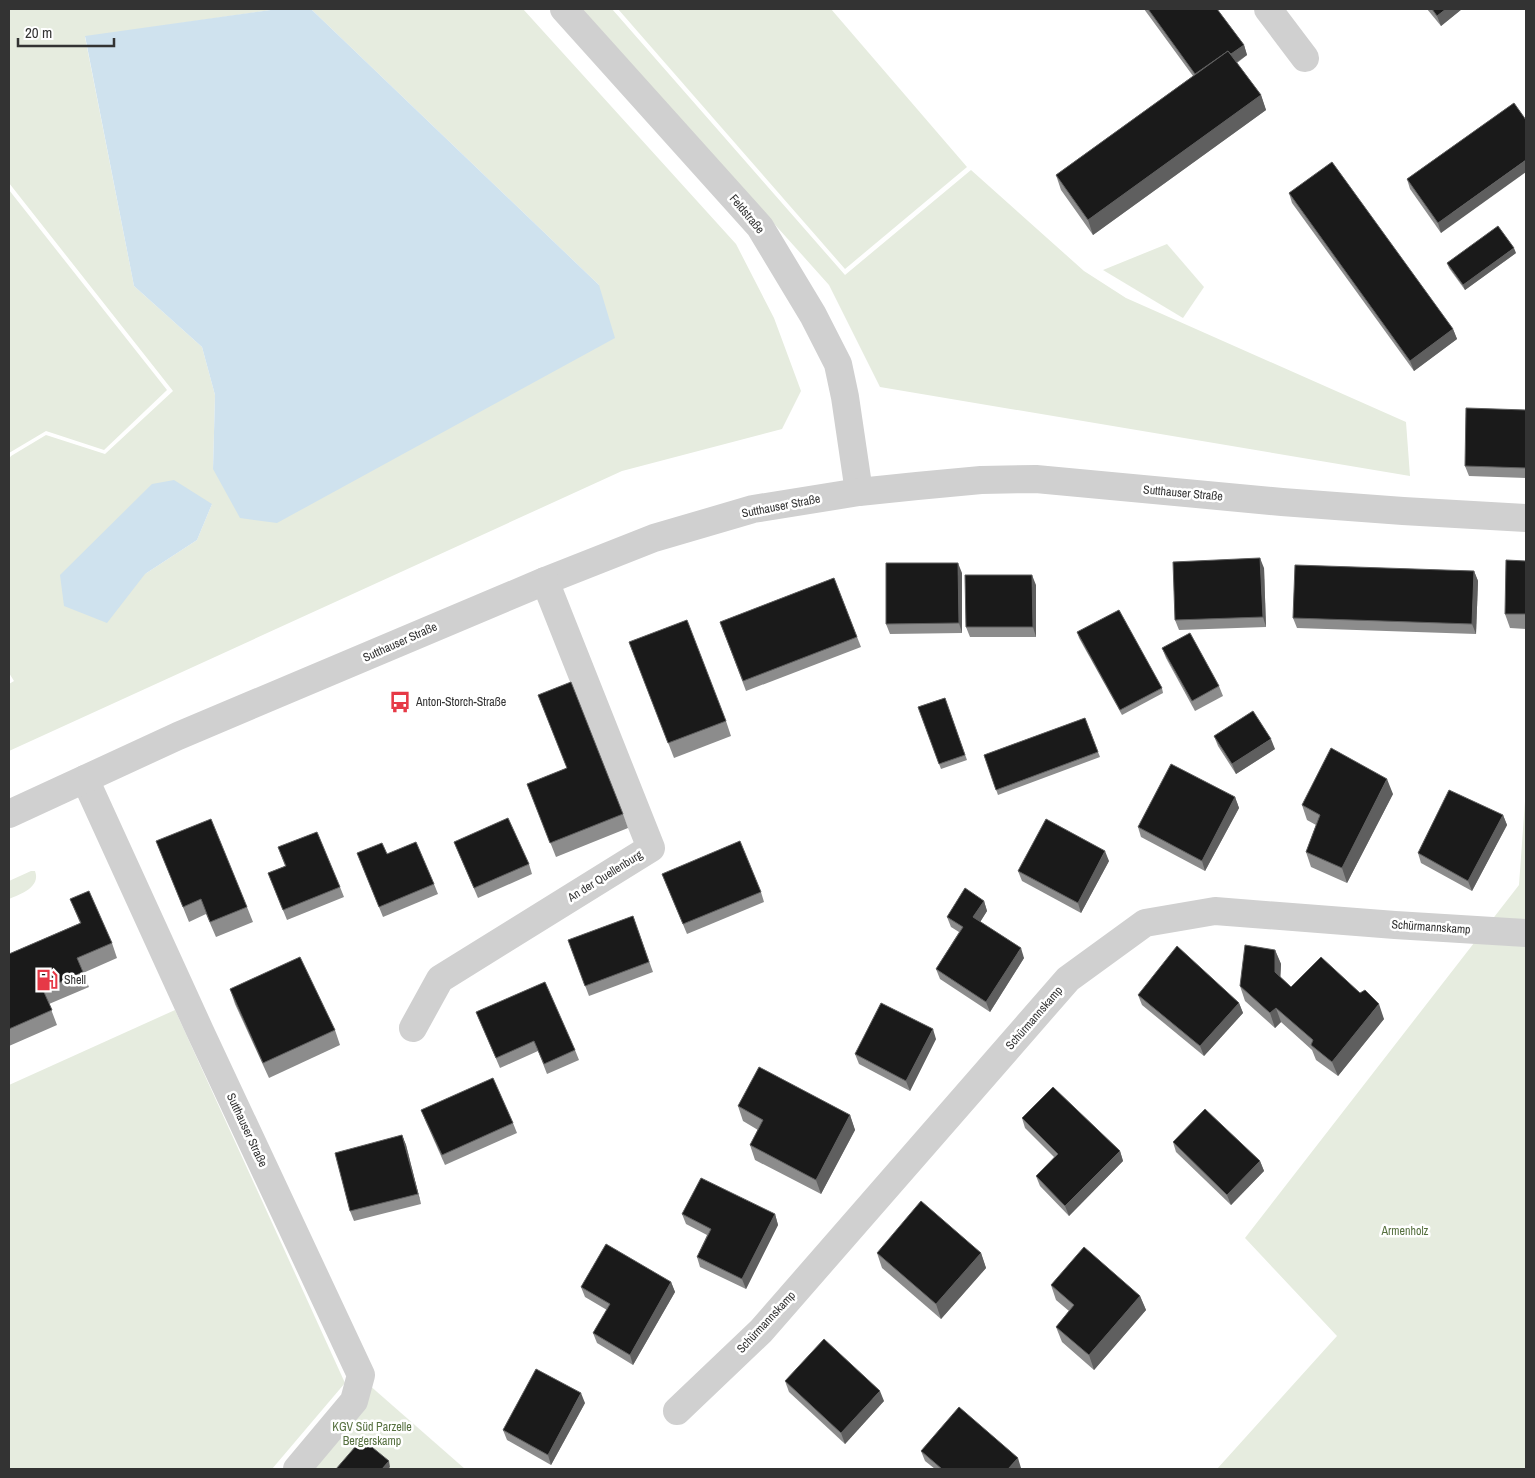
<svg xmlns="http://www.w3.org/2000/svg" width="1535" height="1478" viewBox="0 0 1535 1478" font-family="'Archivo Narrow',sans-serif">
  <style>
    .green { fill: #e6ecdf; fill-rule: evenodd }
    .water { fill: #cfe2ee }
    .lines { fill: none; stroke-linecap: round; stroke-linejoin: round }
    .minor { stroke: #d0d0d0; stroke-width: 28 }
    .wall { fill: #8c8c8c }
    .shaded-wall { fill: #5f5f5f }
    .building { fill: #1a1a1a; stroke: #5f5f5f }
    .labels { text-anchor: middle; stroke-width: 5; stroke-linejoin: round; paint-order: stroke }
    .street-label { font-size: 12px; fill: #333; stroke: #fff }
    .poi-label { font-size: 12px; fill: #333; stroke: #fff; text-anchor: start }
    .park-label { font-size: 12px; fill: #56703f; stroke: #fff }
  </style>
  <rect width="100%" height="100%" fill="#fff"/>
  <g class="green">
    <path d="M9 9H278L85 37 134 286 202 347 215 395 213 469 599 285 311 9H523L736 244 774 318 801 391 782 429 622 471 9 751V684L14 681 9 673V459L11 456 46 435 105 454 173 391 9 183ZM212 504 197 540 145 574Z"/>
    <path d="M582 9H612L845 275 971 170 1084 271 1126 298 1406 422 1410 476 880 387 829 285Z"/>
    <path d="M618 9H831L967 167 845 269Z"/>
    <path d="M9 190 167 390 104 450 46 431 9 453Z"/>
    <path d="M1167 244 1204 287 1183 318 1103 270Z"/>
    <path d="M1526 787V1469H1217L1337 1336 1245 1238 1519 885Z"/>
    <path d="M31 871H35C41 887 21 894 9 899V881Z"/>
    <path d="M175 1010 345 1383 272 1469H9V1085Z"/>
    <path d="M368 1384 465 1469H298Z"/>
  </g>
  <g class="water">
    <path d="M278 9H311L599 285 615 338 277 523 240 518 213 469 215 395 202 347 134 286 85 36Z"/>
    <path d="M174 480 212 504 197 540 145 574 107 623 64 606 60 575 152 484Z"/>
  </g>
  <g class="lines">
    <g class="minor">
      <path d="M564 9 760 227 813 315 838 364 845 397 859 492"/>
      <path d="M1268 9 1305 58"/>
      <path d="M85 779 200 1031 361 1375 354 1401 297 1469"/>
      <path d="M9 814 178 736 545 581 654 538 753 509 859 492 917 486 981 480 1036 479 1282 502 1403 511 1526 518"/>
      <path d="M413 1028 440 979 651 848 545 581"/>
      <path d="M677 1411 761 1331 1068 979 1145 923 1215 911 1395 925 1526 933"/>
    </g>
  </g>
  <g class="wall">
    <path d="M1144 9H1217L1244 45 1247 55 1237 63 1261 95 1266 110 1093 235 1061 190 1056 175 1193 76Z"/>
    <path d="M1427 9H1462L1441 26Z"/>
    <path d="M1514 103 1441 233 1410 189 1407 179Z"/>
    <path d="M1289 193 1453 329 1457 339 1414 371 1292 203Z"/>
    <path d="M1516 253 1465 290 1449 268 1447 263Z"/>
    <path d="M1526 410V478L1469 476 1465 466Z"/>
    <path d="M1526 561V629L1510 628 1505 614Z"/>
    <path d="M1264 568 1266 627 1179 630 1175 620Z"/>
    <path d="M1474 571 1478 581 1476 634 1297 628 1293 618Z"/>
    <path d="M962 573V633L890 634 886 624Z"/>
    <path d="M834 578 861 647 746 691 720 622Z"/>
    <path d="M1036 585V637H970L966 627Z"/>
    <path d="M1077 632 1162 688 1163 693 1122 715 1079 638Z"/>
    <path d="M629 642 726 721 731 736 674 758Z"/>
    <path d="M1162 648 1219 686 1223 696 1195 711 1166 658Z"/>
    <path d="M538 695 623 814 628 828 556 857 527 784 567 768Z"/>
    <path d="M945 698 967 760 941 769 918 707Z"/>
    <path d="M1085 718 1100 757 998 795 984 755Z"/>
    <path d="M1214 736 1275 749 1236 774 1218 746Z"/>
    <path d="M1393 794 1347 883 1311 867 1306 852 1316 825 1307 820 1302 805Z"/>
    <path d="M1235 797 1239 808 1205 871 1141 837 1138 827Z"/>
    <path d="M1503 815 1507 825 1472 891 1421 863 1418 853Z"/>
    <path d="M156 841 247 907 253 922 216 937 206 914 189 922Z"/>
    <path d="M454 842 529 864 532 874 478 898Z"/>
    <path d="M278 847 340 887 344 897 287 920 268 873 285 866Z"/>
    <path d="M357 853 387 854 434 884 438 894 383 917Z"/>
    <path d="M1109 861 1081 913 1022 881 1018 871Z"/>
    <path d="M662 874 761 892 764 902 687 934Z"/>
    <path d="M70 899 112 943 117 958 83 973 89 987 49 1004 57 1025 9 1046V954L80 923Z"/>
    <path d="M984 901 987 911 980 922 1024 958 990 1012 940 979 936 969 959 932 951 927 947 917Z"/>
    <path d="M633 916 653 972 589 996 568 940Z"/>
    <path d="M1275 950 1281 964 1280 977 1291 987 1384 1019 1338 1076 1316 1060 1312 1050 1281 1022 1275 1028 1245 1001 1240 986Z"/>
    <path d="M230 989 335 1030 340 1045 269 1078 235 1004Z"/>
    <path d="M1138 995 1239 1003 1243 1013 1204 1056 1142 1005Z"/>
    <path d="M476 1012 575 1050 579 1060 547 1074 538 1051 500 1068Z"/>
    <path d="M936 1039 910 1091 859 1064 855 1054Z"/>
    <path d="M738 1106 850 1115 855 1130 821 1194 755 1160 750 1145 758 1130 743 1121Z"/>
    <path d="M421 1110 513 1123 517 1133 445 1165 425 1120Z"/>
    <path d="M1022 1118 1120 1151 1123 1161 1069 1216 1040 1186 1036 1176 1054 1157 1025 1128Z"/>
    <path d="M402 1135 406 1145 421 1204 354 1221 350 1211Z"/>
    <path d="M1173 1142 1260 1161 1264 1171 1231 1205 1176 1152Z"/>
    <path d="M682 1214H775L778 1225 746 1289 700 1267 697 1257 707 1235 686 1224Z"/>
    <path d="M877 1253H981L986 1268 941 1319 882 1268Z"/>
    <path d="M671 1282 675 1292 633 1365 597 1343 593 1333 607 1310 585 1297 581 1287Z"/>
    <path d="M1051 1285 1140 1296 1146 1310 1094 1370 1062 1342 1056 1327 1069 1311 1056 1300Z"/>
    <path d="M785 1381 884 1401 845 1444 789 1392Z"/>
    <path d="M585 1403 551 1465 507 1440 503 1430Z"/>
    <path d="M921 1451 1021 1468V1469H935L925 1461Z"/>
  </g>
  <g class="shaded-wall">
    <path d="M1446 9H1462L1441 26 1437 16Z"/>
    <path d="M1244 45 1247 55 1201 87 1197 77Z"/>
    <path d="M1261 95 1266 110 1093 235 1088 220Z"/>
    <path d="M1526 160V172L1441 233 1438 223Z"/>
    <path d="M1514 248 1516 253 1465 290 1463 285Z"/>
    <path d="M1453 329 1457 339 1414 371 1410 361Z"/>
    <path d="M1260 558 1264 568 1266 627 1263 617Z"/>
    <path d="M958 563 962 573V633L959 623Z"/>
    <path d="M1474 571 1478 581 1476 634 1472 624Z"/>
    <path d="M1032 575 1036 585V637L1033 627Z"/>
    <path d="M1271 739 1275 749 1236 774 1232 764Z"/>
    <path d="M1387 779 1393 794 1347 883 1342 868Z"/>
    <path d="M1235 797 1239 808 1205 871 1202 861Z"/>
    <path d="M1503 815 1507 825 1472 891 1468 881Z"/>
    <path d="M1105 851 1109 861 1081 913 1078 903Z"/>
    <path d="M984 901 987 911 977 927 973 917Z"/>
    <path d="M1021 948 1024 958 990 1012 986 1002Z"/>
    <path d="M1275 950 1281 964 1280 987 1275 972Z"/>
    <path d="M1239 1003 1243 1013 1204 1056 1200 1046Z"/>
    <path d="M1379 1004 1384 1019 1338 1076 1332 1062Z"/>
    <path d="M1276 1008 1281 1022 1275 1028 1270 1013Z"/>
    <path d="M933 1029 936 1039 910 1091 906 1081Z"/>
    <path d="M850 1115 855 1130 821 1194 816 1180Z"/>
    <path d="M402 1135 406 1145 421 1204 418 1194Z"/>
    <path d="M1120 1151 1123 1161 1069 1216 1065 1206Z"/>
    <path d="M1260 1161 1264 1171 1231 1205 1227 1195Z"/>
    <path d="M775 1214 778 1225 746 1289 742 1279Z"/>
    <path d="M981 1253 986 1268 941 1319 936 1304Z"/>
    <path d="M671 1282 675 1292 633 1365 630 1355Z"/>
    <path d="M1140 1296 1146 1310 1094 1370 1089 1355Z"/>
    <path d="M880 1391 884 1401 845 1444 841 1433Z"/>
    <path d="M581 1393 585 1403 551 1465 548 1455Z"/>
    <path d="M1018 1458 1021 1468V1469H1008Z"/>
    <path d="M389 1461 390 1467 388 1469H382Z"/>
  </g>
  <g class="building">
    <path d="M1148 9H1217L1244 45 1231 54 1228 51 1195 74Z"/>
    <path d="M1432 9H1446L1437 16Z"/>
    <path d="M1228 51 1261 95 1088 220 1056 175Z"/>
    <path d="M1514 103 1526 120V160L1438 223 1407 179Z"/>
    <path d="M1332 162 1453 329 1410 361 1289 193Z"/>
    <path d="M1498 226 1514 248 1463 285 1447 263Z"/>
    <path d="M1466 408 1526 410V468L1465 466Z"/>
    <path d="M1260 558 1263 617 1175 620 1173 562Z"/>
    <path d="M1506 560 1526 561V614H1505Z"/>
    <path d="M886 563H958L959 623 886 624Z"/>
    <path d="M1295 565 1474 571 1472 624 1293 618Z"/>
    <path d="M965 575H1032L1033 627H966Z"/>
    <path d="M834 578 857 637 743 681 720 622Z"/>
    <path d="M1119 610 1162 688 1120 710 1077 632Z"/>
    <path d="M687 620 726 721 668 743 629 642Z"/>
    <path d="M1190 633 1219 686 1192 701 1162 648Z"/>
    <path d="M571 682 623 814 550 843 527 784 567 768 538 695Z"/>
    <path d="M945 698 965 755 939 764 918 707Z"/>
    <path d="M1253 711 1271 739 1232 764 1214 736Z"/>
    <path d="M1085 718 1098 752 996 790 984 755Z"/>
    <path d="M1331 748 1387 779 1342 868 1306 852 1320 815 1302 805Z"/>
    <path d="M1171 764 1235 797 1202 861 1138 827Z"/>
    <path d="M1449 790 1503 815 1468 881 1418 853Z"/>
    <path d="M508 818 529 864 474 888 454 842Z"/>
    <path d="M211 819 247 907 210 922 201 899 183 907 156 841Z"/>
    <path d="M1046 819 1105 851 1078 903 1018 871Z"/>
    <path d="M317 832 340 887 283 910 268 873 286 866 278 847Z"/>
    <path d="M740 841 761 892 683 924 662 874Z"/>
    <path d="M416 842 434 884 379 907 357 853 382 843 387 854Z"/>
    <path d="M965 888 984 901 973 917 1021 948 986 1002 936 969 963 927 947 917Z"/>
    <path d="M89 891 112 943 77 958 83 972 43 990 52 1010 9 1029V954L81 923 70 899Z"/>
    <path d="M633 916 649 962 585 986 568 940Z"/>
    <path d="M1245 945 1275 950V972L1291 987 1321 957 1360 993 1365 990 1379 1004 1332 1062 1311 1045 1313 1040 1276 1008 1270 1013 1240 986Z"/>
    <path d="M1177 946 1239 1003 1200 1046 1138 995Z"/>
    <path d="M300 957 335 1030 263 1063 230 989Z"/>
    <path d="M545 982 575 1050 544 1064 534 1041 496 1058 476 1012Z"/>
    <path d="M881 1003 933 1029 906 1081 855 1054Z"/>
    <path d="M759 1067 850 1115 816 1180 750 1145 763 1120 738 1106Z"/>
    <path d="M493 1078 513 1123 442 1155 421 1110Z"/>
    <path d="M1053 1087 1120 1151 1065 1206 1036 1176 1058 1154 1022 1118Z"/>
    <path d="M1205 1109 1260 1161 1227 1195 1173 1142Z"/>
    <path d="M402 1135 418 1194 350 1211 335 1153Z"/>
    <path d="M701 1178 775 1214 742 1279 697 1257 711 1229 682 1214Z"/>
    <path d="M921 1201 981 1253 936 1304 877 1253Z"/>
    <path d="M606 1244 671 1282 630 1355 593 1333 610 1304 581 1287Z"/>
    <path d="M1084 1247 1140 1296 1089 1355 1056 1327 1074 1305 1051 1285Z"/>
    <path d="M824 1339 880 1391 841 1433 785 1381Z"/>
    <path d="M536 1369 581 1393 548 1455 503 1430Z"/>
    <path d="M959 1407 1018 1458 1008 1469H942L921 1451Z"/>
    <path d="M362 1439 389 1461 382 1469H336Z"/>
  </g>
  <defs>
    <g id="bus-bare" transform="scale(1.725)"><path d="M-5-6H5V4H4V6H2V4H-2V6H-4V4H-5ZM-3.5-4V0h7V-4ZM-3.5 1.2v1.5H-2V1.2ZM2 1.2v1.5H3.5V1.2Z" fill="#e63946" stroke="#fff" stroke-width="2.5" paint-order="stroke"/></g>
    <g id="fuel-bare" transform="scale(1.725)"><path d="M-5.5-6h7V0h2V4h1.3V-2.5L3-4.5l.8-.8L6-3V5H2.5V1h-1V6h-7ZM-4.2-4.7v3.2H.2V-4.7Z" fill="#e63946" stroke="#fff" stroke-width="2.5" paint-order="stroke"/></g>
  </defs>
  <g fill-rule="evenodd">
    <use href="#bus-bare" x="400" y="702"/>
    <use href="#fuel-bare" x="47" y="980"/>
  </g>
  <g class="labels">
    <g class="street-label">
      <text transform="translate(747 214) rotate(50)" y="4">Feldstraße</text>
      <text transform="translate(1183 493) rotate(5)" y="4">Sutthauser Straße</text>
      <text transform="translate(781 506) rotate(-11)" y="4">Sutthauser Straße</text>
      <text transform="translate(400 642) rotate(-24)" y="4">Sutthauser Straße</text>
      <text transform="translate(605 876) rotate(-32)" y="4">An der Quellenburg</text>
      <text transform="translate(1431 927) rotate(4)" y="4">Schürmannskamp</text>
      <text transform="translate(1034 1018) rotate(-49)" y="4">Schürmannskamp</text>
      <text transform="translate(247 1130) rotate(65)" y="4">Sutthauser Straße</text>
      <text transform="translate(766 1322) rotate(-47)" y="4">Schürmannskamp</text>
    </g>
    <g class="poi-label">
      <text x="416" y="706">Anton-Storch-Straße</text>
      <text x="64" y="984">Shell</text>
    </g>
    <g class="park-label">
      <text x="1405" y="1235">Armenholz</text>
      <text x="372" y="1431">KGV Süd Parzelle<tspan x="372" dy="14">Bergerskamp</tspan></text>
    </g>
  </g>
  <rect width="1535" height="1478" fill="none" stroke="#333333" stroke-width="20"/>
  <path d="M18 38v8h96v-8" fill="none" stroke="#333333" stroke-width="2.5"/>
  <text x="25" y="38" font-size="15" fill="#333333" stroke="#ffffff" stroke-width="4" paint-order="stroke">20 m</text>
</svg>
